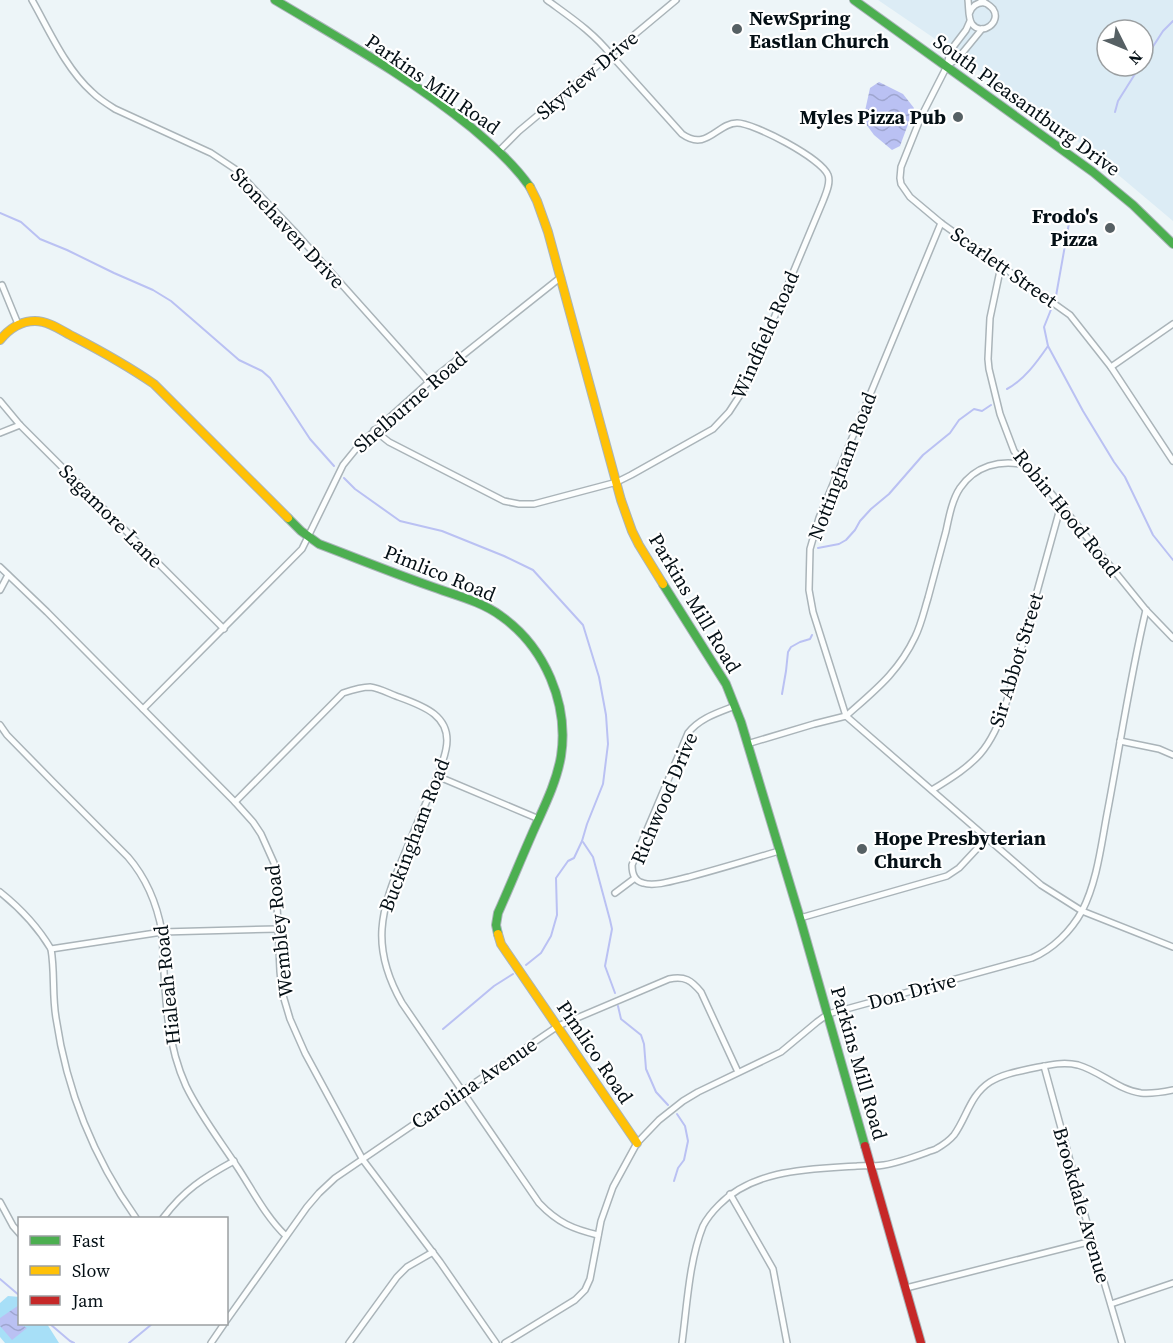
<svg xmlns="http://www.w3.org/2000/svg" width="1173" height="1343" viewBox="0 0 1173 1343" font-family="'Source Serif 4',serif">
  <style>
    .built { fill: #dcecf5; fill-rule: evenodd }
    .green { fill: #a7dff7 }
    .water { fill: url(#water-waves) }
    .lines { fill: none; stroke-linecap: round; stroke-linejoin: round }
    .stream { stroke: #bac1f3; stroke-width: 2 }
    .street-casing { stroke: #aab4b9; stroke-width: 8 }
    .fast-casing { stroke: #aab4b9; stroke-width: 10 }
    .slow-casing { stroke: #aab4b9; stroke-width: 10 }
    .jam-casing { stroke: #aab4b9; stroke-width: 10 }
    .street { stroke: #fcfefe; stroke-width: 5 }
    .fast { stroke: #4caf50; stroke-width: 8 }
    .slow { stroke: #ffc107; stroke-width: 8 }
    .jam { stroke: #c62828; stroke-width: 8 }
    .poi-dot { fill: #566064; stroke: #fff; stroke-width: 2 }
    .labels { text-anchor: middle; stroke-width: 4.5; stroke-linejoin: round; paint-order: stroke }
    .poi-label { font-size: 20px; font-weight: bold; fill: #040f15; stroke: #fff; text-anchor: start }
    .street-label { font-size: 20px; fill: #040f15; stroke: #fff }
  </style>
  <defs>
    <pattern id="water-waves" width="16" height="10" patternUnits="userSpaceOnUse" patternTransform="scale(1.5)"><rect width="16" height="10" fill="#bac1f3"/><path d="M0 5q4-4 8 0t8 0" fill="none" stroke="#9ea5cf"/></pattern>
  </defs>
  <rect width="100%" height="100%" fill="#edf5f8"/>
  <path class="built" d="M878 0H1173V221L1084 146 1037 113 950 49ZM1107 30H1143V66H1107Z"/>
  <path class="green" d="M8 1296 20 1297V1324H47L59 1343H5L0 1337V1303Z"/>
  <g class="water">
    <path d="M879 82 903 94 914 108 900 146 892 150 874 135 863 120 870 88Z"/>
    <path d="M19 1305V1318L18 1320 20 1324 27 1328 12 1340 0 1326V1318Z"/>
  </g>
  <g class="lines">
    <g class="stream">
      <path d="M1143 62 1163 31 1173 21"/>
      <path d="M1115 112 1118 101 1140 66"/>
      <path d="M0 213 21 222 40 239 67 250 114 273 153 290 171 301 193 320 239 360 262 371 270 378 310 439 334 466"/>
      <path d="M1056 296 1069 223"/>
      <path d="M1052 307 1044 327 1048 346 1083 411 1114 462 1125 477 1153 535 1173 560"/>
      <path d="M1007 389C1024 380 1037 362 1048 346"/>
      <path d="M344 478 355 489 400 521 442 531 504 556 533 570 583 625 599 677 606 715 608 744 603 784 587 824 582 841 574 858 568 861 556 878 557 915 551 936 541 953 526 965"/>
      <path d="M818 548 839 544 846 540 855 530 860 521 871 509 889 494 923 455 950 433 959 420 974 409 982 411 991 405"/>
      <path d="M782 694 786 671 788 652 791 647 800 642 810 639 812 635"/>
      <path d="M583 842 593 857 610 920 612 929 605 966 615 993"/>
      <path d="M618 1006 621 1019 641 1035 644 1044 646 1069 656 1092 668 1105"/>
      <path d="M443 1029 494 986 513 974"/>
      <path d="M674 1181 678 1168 684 1160 688 1141 685 1126 677 1114"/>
      <path d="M0 1279 20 1296"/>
      <path d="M50 1324 70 1341 74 1343"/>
      <path d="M129 1343 152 1324"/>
    </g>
    <g class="street-casing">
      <g id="street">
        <path d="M32 0C49 30 66 69 92 92 99 99 107 104 115 109L211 153 235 169 294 231 429 382"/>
        <path d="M968 0C969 7 968 19 972 24 982 37 1002 22 993 9 990 5 985 3 981 0"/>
        <path d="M970 12C973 5 978 2 985 3"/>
        <path d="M970 21 966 30 950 51 947 66 921 117 901 167 900 178 901 184 910 197 941 223 1070 315 1111 367 1173 461"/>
        <path d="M947 66 959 57 982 29"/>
        <path d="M499 151 519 131 676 0"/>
        <path d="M941 223 819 518 810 549 809 590 813 612 846 716C874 691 898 673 915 637 921 625 924 611 928 598 934 576 940 554 946 531 949 517 952 500 960 488 975 466 1000 459 1025 465"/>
        <path d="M1001 266 990 318 988 359 989 369 1000 414 1014 451 1025 465 1047 488 1146 610 1173 638"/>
        <path d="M2 285 18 324"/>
        <path d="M1111 367 1173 324"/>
        <path d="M0 401 20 425 224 629"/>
        <path d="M374 430 389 442 504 501 519 504H534L617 482 631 475 713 429 729 412 744 389 751 373 823 201C826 193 831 183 828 175 821 158 754 123 737 123 717 123 707 152 682 134L611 55C593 32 570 17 547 0"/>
        <path d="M0 433 20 425"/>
        <path d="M0 567 47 612 235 802 253 822 261 834 274 863 276 882 280 971 282 992 290 1019 305 1053 363 1160 440 1262 496 1343"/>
        <path d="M0 590 8 575"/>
        <path d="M735 706C717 713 700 718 688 733L632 865C632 873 634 881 643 883 655 887 676 880 689 877 719 869 749 860 779 851"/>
        <path d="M143 709 302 549 343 465 360 444 429 382 561 277"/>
        <path d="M0 725 7 735 53 782 128 857C147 879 157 904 162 932 165 984 164 1038 186 1086 200 1115 221 1142 238 1168 253 1191 266 1217 286 1236"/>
        <path d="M1120 741 1159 749 1173 755"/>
        <path d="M747 744 814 724 846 716 1041 885 1082 911 1173 947"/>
        <path d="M437 776 539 819"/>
        <path d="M932 790C976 763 991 751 1007 700L1061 505"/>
        <path d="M235 802 343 693C352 690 361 687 370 687 379 688 388 693 396 696 421 705 453 715 446 749 443 765 435 781 429 796 420 816 412 836 404 855 380 911 370 947 402 1003L539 1203C558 1223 573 1229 598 1235"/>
        <path d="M0 892C20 908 38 927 51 949 55 972 52 995 56 1018 67 1093 93 1157 136 1218"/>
        <path d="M615 893 635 878"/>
        <path d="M800 918 947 876 959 868 987 838"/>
        <path d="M51 949 162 932 278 929"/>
        <path d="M1044 1066 1092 1241 1122 1343"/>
        <path d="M730 1194 773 1269 787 1343"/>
        <path d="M0 1202 13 1226 20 1234"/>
        <path d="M163 1218C184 1190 203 1178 234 1161"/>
        <path d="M906 1288 1092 1241"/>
        <path d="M1111 1304 1173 1283"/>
        <path d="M226 1321 307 1207 319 1193 335 1178 558 1026 669 979C685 976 691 980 701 992L738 1072"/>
        <path d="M211 1343 224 1324"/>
        <path d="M349 1343 397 1277 407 1267 433 1252"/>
        <path d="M505 1343 575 1300 585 1290 590 1279 601 1221 613 1187 637 1143 659 1120 683 1101 698 1092 781 1052 817 1022 828 1014 1032 958C1053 949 1071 931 1082 911 1097 882 1101 846 1107 814 1120 746 1130 677 1146 610"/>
        <path d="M682 1343C687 1306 689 1261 703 1226 707 1218 713 1211 719 1205 754 1169 810 1169 857 1166 866 1165 875 1167 884 1165 902 1162 919 1155 936 1149 943 1145 949 1141 954 1135 967 1117 970 1095 990 1082 1001 1075 1015 1072 1029 1069 1045 1066 1061 1061 1078 1065 1100 1071 1118 1090 1141 1093 1151 1094 1163 1092 1173 1090"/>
      </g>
    </g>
    <g class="fast-casing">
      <g id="fast">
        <path d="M275 0C342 40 411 78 472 128 493 146 514 164 530 187"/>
        <path d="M854 0 1093 172 1133 205 1173 244"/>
        <path d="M288 518 301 531 319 544C356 558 393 573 430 586 454 595 481 601 501 616 545 647 569 704 561 756 557 780 546 803 536 825 523 854 511 884 498 913L496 925 498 934"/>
        <path d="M663 584 726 684 741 722 800 918 865 1146"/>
      </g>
    </g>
    <g class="slow-casing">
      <g id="slow">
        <path d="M530 187 537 201 548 232 621 500 632 531 639 545 663 584"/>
        <path d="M0 340C9 329 20 321 35 321 49 321 62 331 74 337 101 351 128 366 154 384L288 518"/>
        <path d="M498 934 501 944 637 1143"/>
      </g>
    </g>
    <g class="jam-casing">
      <path id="jam" d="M865 1146 921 1343"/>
    </g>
    <use href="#street" class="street"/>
    <use href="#fast" class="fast"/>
    <use href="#slow" class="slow"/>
    <use href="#jam" class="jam"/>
  </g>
  <g class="poi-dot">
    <circle cx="737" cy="29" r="6"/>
    <circle cx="958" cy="117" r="6"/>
    <circle cx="1110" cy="228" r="6"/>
    <circle cx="862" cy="849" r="6"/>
  </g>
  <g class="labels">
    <g class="poi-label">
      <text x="749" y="25">NewSpring<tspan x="749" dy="23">Eastlan Church</tspan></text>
      <text x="946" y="124" text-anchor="end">Myles Pizza Pub</text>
      <text x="1098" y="223" text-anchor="end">Frodo's<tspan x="1098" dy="23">Pizza</tspan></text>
      <text x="874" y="845">Hope Presbyterian<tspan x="874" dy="23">Church</tspan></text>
    </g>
    <g class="street-label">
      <text transform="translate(587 75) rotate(-40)" y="7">Skyview Drive</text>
      <text transform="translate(433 84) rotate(35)" y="7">Parkins Mill Road</text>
      <text transform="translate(1027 105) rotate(36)" y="7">South Pleasantburg Drive</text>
      <text transform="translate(288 228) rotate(47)" y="7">Stonehaven Drive</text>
      <text transform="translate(1004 267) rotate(35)" y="7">Scarlett Street</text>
      <text transform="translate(765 335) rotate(-66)" y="7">Windfield Road</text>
      <text transform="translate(410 402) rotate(-41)" y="7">Shelburne Road</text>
      <text transform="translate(842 466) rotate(-69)" y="7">Nottingham Road</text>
      <text transform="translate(1067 513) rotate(51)" y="7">Robin Hood Road</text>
      <text transform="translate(111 516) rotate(45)" y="7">Sagamore Lane</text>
      <text transform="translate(440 573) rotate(22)" y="7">Pimlico Road</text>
      <text transform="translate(695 603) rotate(59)" y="7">Parkins Mill Road</text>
      <text transform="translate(1016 660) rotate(-73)" y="7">Sir Abbot Street</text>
      <text transform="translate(664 798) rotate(-67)" y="7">Richwood Drive</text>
      <text transform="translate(414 835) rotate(-69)" y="7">Buckingham Road</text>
      <text transform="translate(279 931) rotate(-96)" y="7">Wembley Road</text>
      <text transform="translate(167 985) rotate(-96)" y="7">Hialeah Road</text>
      <text transform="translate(912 991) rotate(-15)" y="7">Don Drive</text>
      <text transform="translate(595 1052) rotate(56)" y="7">Pimlico Road</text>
      <text transform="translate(859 1063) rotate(74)" y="7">Parkins Mill Road</text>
      <text transform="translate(474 1083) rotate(-34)" y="7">Carolina Avenue</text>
      <text transform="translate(1082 1205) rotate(74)" y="7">Brookdale Avenue</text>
    </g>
  </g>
  <rect x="18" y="1217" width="210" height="108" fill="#ffffff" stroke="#9b9fa1" stroke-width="1.5"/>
  <rect x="30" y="1236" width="30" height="9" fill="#4caf50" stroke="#9b9fa1" stroke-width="1.5"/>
  <text x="72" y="1247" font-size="18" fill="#040f15">Fast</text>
  <rect x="30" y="1266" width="30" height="9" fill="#ffc107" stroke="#9b9fa1" stroke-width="1.5"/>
  <text x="72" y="1277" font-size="18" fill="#040f15">Slow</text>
  <rect x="30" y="1296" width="30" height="9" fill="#c62828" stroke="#9b9fa1" stroke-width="1.5"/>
  <text x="72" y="1307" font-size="18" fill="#040f15">Jam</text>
  <g transform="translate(1125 48) rotate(133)"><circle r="28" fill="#ffffff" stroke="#9b9fa1" stroke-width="1.5"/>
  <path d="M0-4.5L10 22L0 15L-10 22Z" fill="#566064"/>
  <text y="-9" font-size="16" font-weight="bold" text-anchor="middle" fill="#040f15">N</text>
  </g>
</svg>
